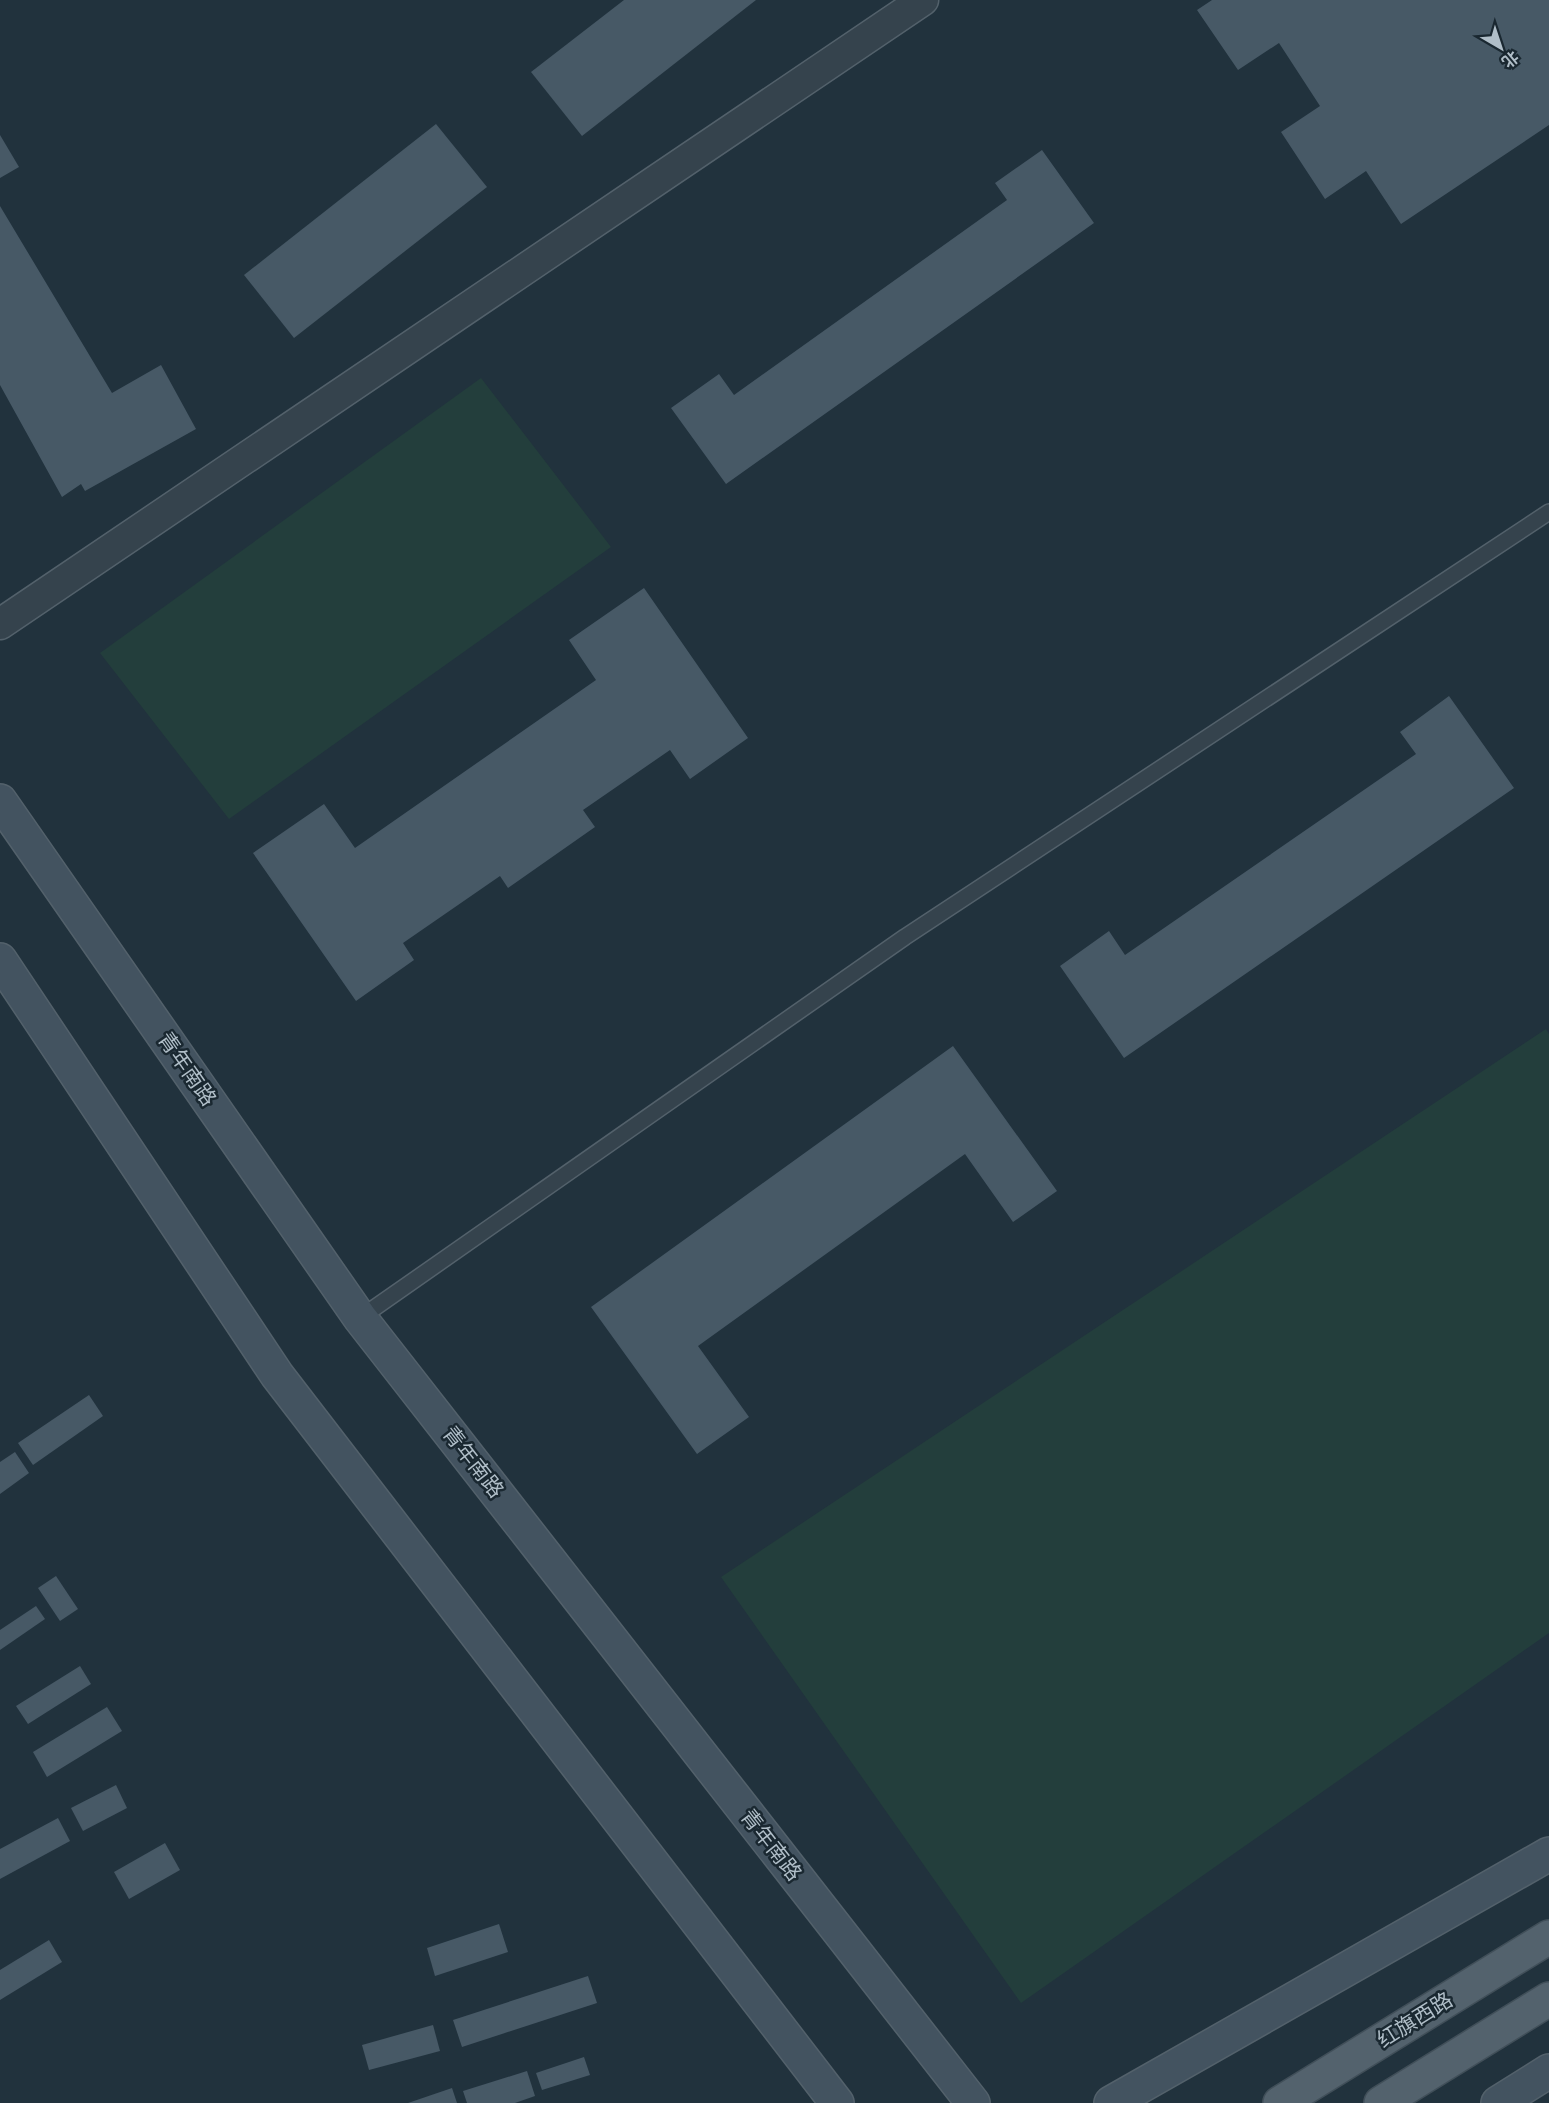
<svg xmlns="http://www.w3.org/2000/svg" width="1549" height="2103" viewBox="0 0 1549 2103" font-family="Commissioner,'Noto Sans SC',sans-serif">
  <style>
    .grass { fill: #233e3c }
    .building { fill: #475966 }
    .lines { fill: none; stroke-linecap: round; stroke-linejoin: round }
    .service-casing { stroke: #53616b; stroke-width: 18 }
    .minor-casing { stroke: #53616b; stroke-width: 33 }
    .secondary-casing { stroke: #53616b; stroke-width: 36 }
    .primary-casing { stroke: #414f59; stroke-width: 36 }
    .service { stroke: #35434d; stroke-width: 15 }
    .minor { stroke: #35434d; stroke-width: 30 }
    .secondary { stroke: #435360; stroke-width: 33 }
    .primary { stroke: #53626d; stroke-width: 33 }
    .labels { text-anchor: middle; stroke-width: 5; stroke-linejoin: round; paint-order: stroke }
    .street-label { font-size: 21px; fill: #b0bec8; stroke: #1a2831 }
  </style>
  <rect width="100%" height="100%" fill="#21323d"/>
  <g class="grass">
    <path d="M481 378 611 547 229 819 100 653Z"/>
    <path d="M1546 1029 1549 1034V1633L1021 2003 721 1577Z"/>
  </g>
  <g class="building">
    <path d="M624 0H756L582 136 531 72Z"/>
    <path d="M1212 0H1549V125L1401 224 1366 171 1325 199 1281 132 1320 106 1279 43 1238 70 1197 10Z"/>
    <path d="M436 124 487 187 294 338 244 275Z"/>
    <path d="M0 135 19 167 0 178Z"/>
    <path d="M1042 150 1094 223 726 484 671 408 719 374 734 395 1007 200 995 183Z"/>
    <path d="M0 206 112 393 161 365 196 429 85 491 81 484 62 497 0 385Z"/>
    <path d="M644 588 748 738 690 779 670 750 583 810 595 827 508 888 500 876 403 943 414 960 356 1001 253 853 324 804 355 848 596 680 569 640Z"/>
    <path d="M1449 696 1514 788 1124 1058 1060 966 1109 931 1125 955 1416 754 1400 732Z"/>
    <path d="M953 1046 1057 1191 1013 1222 965 1154 698 1346 749 1417 697 1454 591 1307Z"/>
    <path d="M89 1395 103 1416 33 1465 18 1443Z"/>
    <path d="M15 1452 29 1473 0 1494V1462Z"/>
    <path d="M56 1576 78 1609 60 1621 38 1588Z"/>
    <path d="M36 1606 45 1619 0 1650V1630Z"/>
    <path d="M80 1666 91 1684 28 1724 16 1706Z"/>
    <path d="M107 1707 122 1731 47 1777 33 1752Z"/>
    <path d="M116 1785 127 1808 83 1831 71 1808Z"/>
    <path d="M58 1818 70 1841 0 1879V1849Z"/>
    <path d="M165 1843 180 1870 129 1899 114 1872Z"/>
    <path d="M499 1924 508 1952 435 1976 427 1948Z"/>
    <path d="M49 1940 62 1962 0 2000V1970Z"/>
    <path d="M588 1976 597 2003 462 2047 453 2020Z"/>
    <path d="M433 2025 440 2051 369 2070 362 2045Z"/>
    <path d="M584 2057 590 2075 542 2090 536 2073Z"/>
    <path d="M527 2071 535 2096 515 2103H467L463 2091Z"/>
    <path d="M452 2088 457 2103H408Z"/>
  </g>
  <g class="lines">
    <g class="service-casing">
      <path id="service" d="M360 1318 905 937 1549 512"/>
    </g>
    <g class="minor-casing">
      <path id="minor" d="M0 624 923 0"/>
    </g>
    <g class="secondary-casing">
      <g id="secondary">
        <path d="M0 801 360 1318 973 2103"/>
        <path d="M0 960 277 1375 837 2103"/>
        <path d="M1111 2103 1549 1854"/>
        <path d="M1498 2103 1549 2071"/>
      </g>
    </g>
    <g class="primary-casing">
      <g id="primary">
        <path d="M1280 2103 1549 1937"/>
        <path d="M1381 2103 1549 1999"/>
      </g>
    </g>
    <use href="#service" class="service"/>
    <use href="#minor" class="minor"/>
    <use href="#secondary" class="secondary"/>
    <use href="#primary" class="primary"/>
  </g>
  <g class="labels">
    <g class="street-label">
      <text transform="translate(187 1069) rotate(55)" y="7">青年南路</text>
      <text transform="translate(473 1462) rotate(52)" y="7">青年南路</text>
      <text transform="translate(771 1845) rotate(52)" y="7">青年南路</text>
      <text transform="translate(1415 2020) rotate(-32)" y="7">红旗西路</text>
    </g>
  </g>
  <g transform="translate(1501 48) rotate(141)" stroke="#1a2831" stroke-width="4.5" paint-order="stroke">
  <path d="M0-4.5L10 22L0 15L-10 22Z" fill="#b0bec8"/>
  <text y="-9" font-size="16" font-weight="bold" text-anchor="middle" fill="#b0bec8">北</text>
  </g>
</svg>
